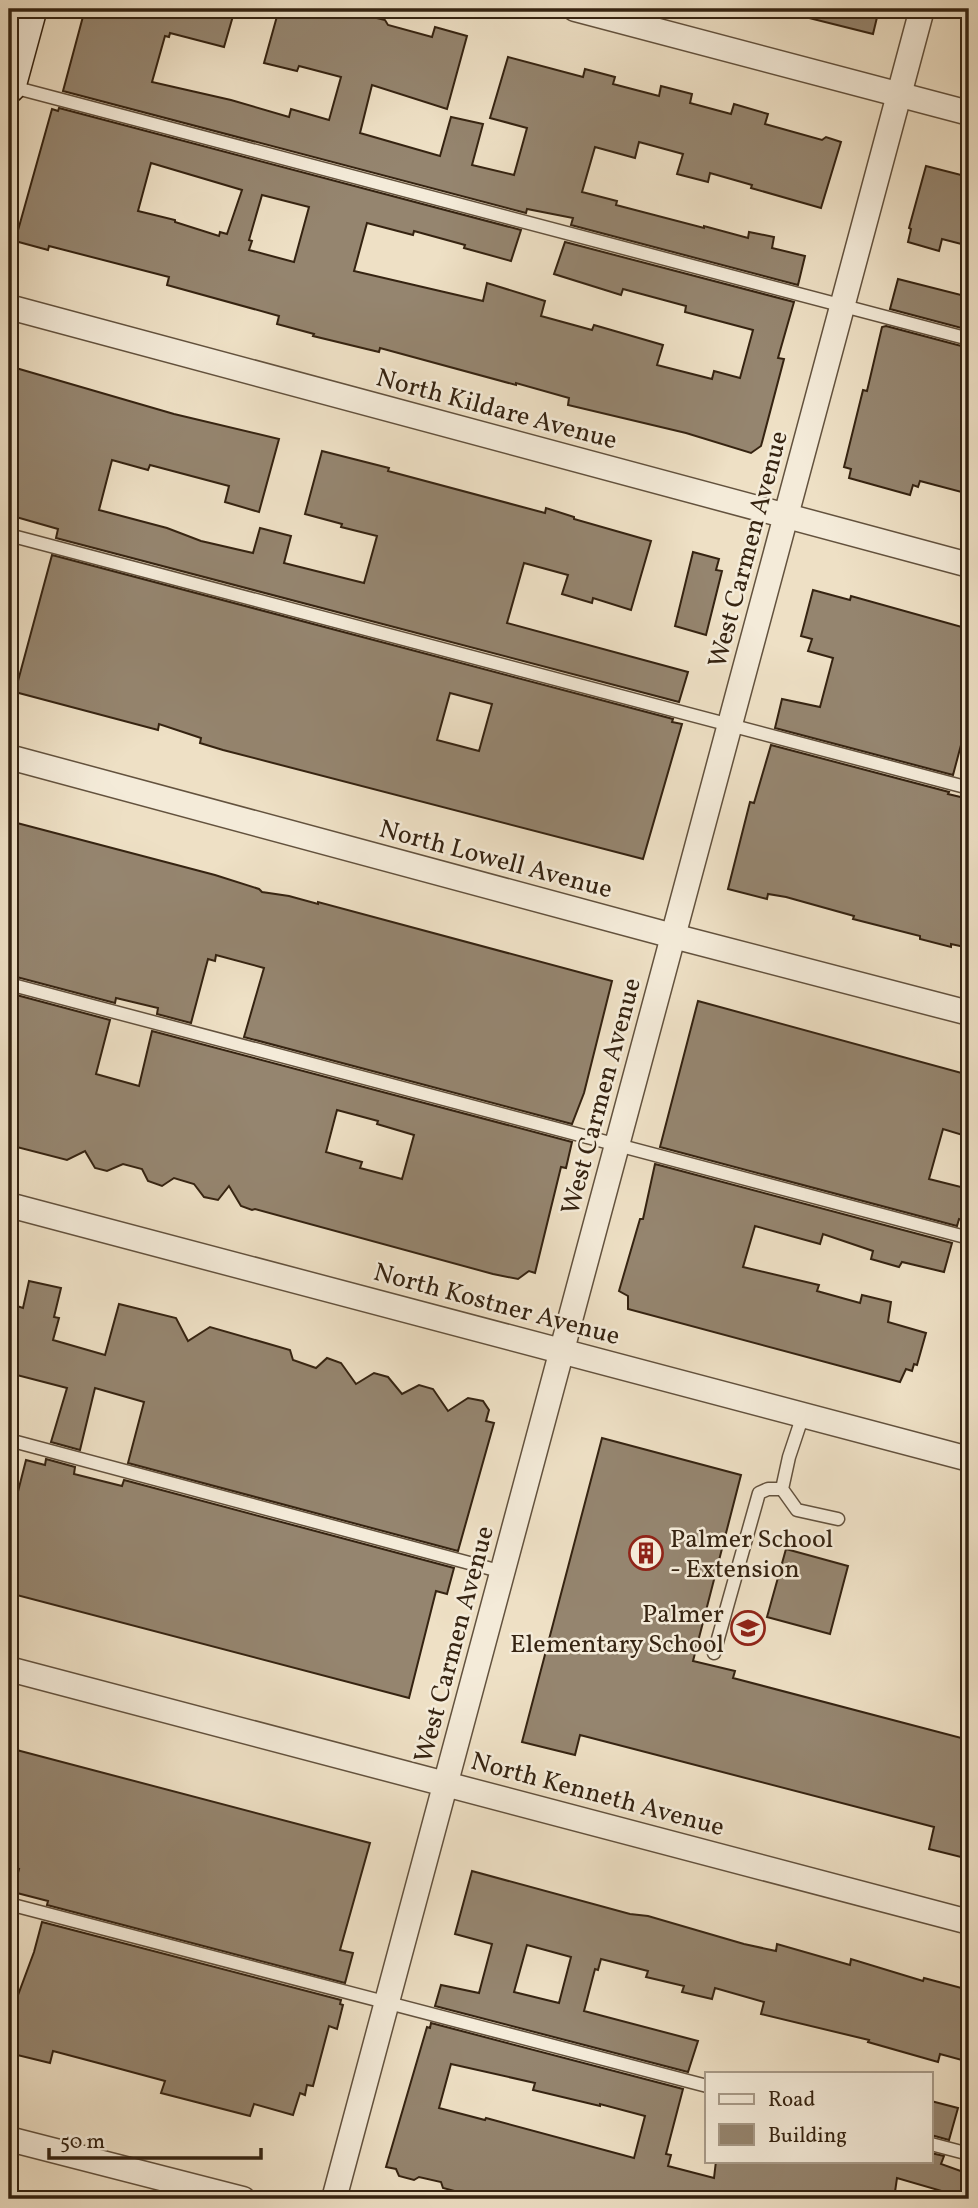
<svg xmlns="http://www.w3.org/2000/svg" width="978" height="2208" viewBox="0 0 978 2208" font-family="Vollkorn,serif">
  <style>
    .building { fill: #95856f; stroke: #352311; stroke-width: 2; fill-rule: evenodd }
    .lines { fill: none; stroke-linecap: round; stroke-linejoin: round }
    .lane-casing { stroke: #63523e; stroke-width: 15 }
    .street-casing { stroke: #63523e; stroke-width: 27 }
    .secondary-casing { stroke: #352311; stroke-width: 36 }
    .lane { stroke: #f4ebd9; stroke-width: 12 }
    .street { stroke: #f4ebd9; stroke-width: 24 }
    .secondary { stroke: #f4ebd9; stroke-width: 33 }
    .labels { text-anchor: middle; stroke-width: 5; stroke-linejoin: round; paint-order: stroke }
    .street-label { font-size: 26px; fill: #352311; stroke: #f4ebd9 }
    .poi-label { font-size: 26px; fill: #352311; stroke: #f4ebd9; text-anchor: start }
  </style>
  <rect width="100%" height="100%" fill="#eee0c5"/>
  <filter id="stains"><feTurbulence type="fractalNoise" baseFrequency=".00286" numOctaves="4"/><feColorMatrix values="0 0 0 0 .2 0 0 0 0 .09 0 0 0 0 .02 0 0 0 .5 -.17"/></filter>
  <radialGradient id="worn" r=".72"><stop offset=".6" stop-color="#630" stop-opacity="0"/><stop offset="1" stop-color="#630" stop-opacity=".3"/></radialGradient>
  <g class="building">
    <path d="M85 9H235L224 47 170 33 169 37 165 36 152 82 231 100 289 117 291 109 329 120 341 77 299 66 297 71 264 63 279 9H339L385 20 388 25 432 37 435 27 467 36 447 109 372 85 360 133 440 156 451 117 483 124 472 165 514 175 527 128 490 118 508 57 583 77 585 69 615 77 613 84 659 96 661 86 692 94 690 103 731 114 734 104 768 114 765 124 822 140 826 137 841 142 821 208 751 188 752 185 710 173 708 182 677 174 683 154 639 142 635 158 595 147 582 192 617 201 616 205 704 228V226L748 238 749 232 774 237 772 248 805 256 798 285 571 225 573 218 527 209 526 213 63 91Z"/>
    <path d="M806 9H879L873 34 805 17Z"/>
    <path d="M59 108 521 230 511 261 464 248 465 245 414 231 413 235 367 223 354 271 483 301 487 283 545 301 541 316 592 330 594 325 663 345 657 365 712 379 714 371 740 378 753 330 685 312 686 306 623 289 621 295 554 274 565 242 794 302 778 358 784 359 761 446 751 453 686 433 568 405 569 398 516 383V385L380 348 379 352 313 336 314 334 277 324 279 316 167 285 169 277 49 246 48 250 15 241 52 109 58 111ZM151 163 242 190 227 234 220 232 219 236 175 222V220L138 211ZM262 195 309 207 294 262 249 250 252 241 249 240Z"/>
    <path d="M926 166 969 177V246L942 239 939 251 908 242 911 229 909 228Z"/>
    <path d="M898 279 969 297V330L890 309Z"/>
    <path d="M886 326 969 348V494L920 481 918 487 913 485 910 495 849 478 851 469 844 467 863 390 867 391 882 327Z"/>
    <path d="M9 366 174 414 279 439 259 512 225 502 229 486 150 465 148 470 112 460 99 510 167 528 201 541 253 553 260 528 291 536 284 563 364 583 377 536 341 527 342 524 305 514 322 451 389 468 388 471 545 513 546 508 574 517V519L651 541 631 610 593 598 592 603 562 594 568 575 524 563 507 623 688 672 679 702 56 538 58 529 9 515Z"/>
    <path d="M693 552 719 559 716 570 722 571 706 635 675 626Z"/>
    <path d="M52 555 673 719 672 722 682 724 643 859 223 750 200 743 201 738 159 724 158 730 15 692ZM450 693 492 704 479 751 437 740Z"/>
    <path d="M813 590 850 600 851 596 969 629V715L953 775 775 728 782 699 820 707 833 658 808 651 812 639 801 636Z"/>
    <path d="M771 745 949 792 948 794 969 799V948L951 944V947L920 939V936L853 919 854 916 786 897 768 894 767 899 728 889 750 802 754 803Z"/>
    <path d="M17 823 215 875 259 889 262 892 289 896 318 904V902L612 981 584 1093 572 1124 244 1037 264 968 216 955 215 961 208 959 191 1023 157 1014 158 1008 116 998 115 1003 9 975V832L14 834Z"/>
    <path d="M9 993 110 1020 96 1074 139 1086 152 1031 572 1142 566 1168 561 1167 535 1273 529 1271 518 1279 493 1274 255 1209 252 1210 241 1206 229 1186 218 1200 204 1197 194 1184 174 1178 162 1186 148 1181 142 1169 123 1164 107 1171 95 1168 85 1151 67 1160 9 1145ZM337 1110 378 1121 377 1124 414 1135 402 1179 360 1168 362 1162 326 1152Z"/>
    <path d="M698 1001 969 1075V1137L943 1129 929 1179 969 1189V1222L959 1219 957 1226 660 1147Z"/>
    <path d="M655 1164 952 1243 944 1272 902 1262 899 1267 871 1259 873 1251 823 1234 820 1244 755 1226 743 1267 819 1285 817 1291 860 1303 862 1295 891 1302 888 1322 926 1333 917 1365 914 1364 912 1371 906 1369 900 1382 628 1309V1296L619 1291 640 1219H643Z"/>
    <path d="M29 1281 61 1288 54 1317 59 1318 53 1340 105 1355 119 1304 176 1318 188 1341 210 1327 290 1350 293 1360 316 1368 327 1358 341 1363 356 1384 374 1373 388 1377 402 1394 419 1385 433 1389 448 1411 468 1398 483 1401 489 1410 486 1421 494 1423 458 1551 128 1463 144 1402 95 1388 80 1450 51 1442 67 1388 9 1373V1336L17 1306 23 1308Z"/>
    <path d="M602 1438 741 1475 693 1661 735 1671 733 1678 969 1740V1859L929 1849 934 1827 580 1735 575 1755 522 1742Z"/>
    <path d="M46 1459 75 1467 74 1474 122 1486 124 1480 454 1568 447 1594 436 1591 409 1698 9 1593V1527L26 1460 45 1465Z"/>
    <path d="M786 1549 848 1566 830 1634 767 1617Z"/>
    <path d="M9 1748 370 1843 340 1950 353 1953 345 1983 47 1905 48 1901 13 1892 19 1869 9 1868Z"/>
    <path d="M472 1871 630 1914 648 1916 744 1944 776 1951 777 1944 850 1965 851 1959 923 1981 924 1978 969 1990V2062L940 2054 938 2062 868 2042 869 2040 761 2014 764 2002 715 1988 712 1999 682 1992 684 1986 646 1977 648 1971 601 1959 598 1970 595 1969 584 2011 698 2041 688 2072 435 2006 441 1985 479 1993 492 1944 455 1934ZM527 1945 571 1957 559 2003 514 1992Z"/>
    <path d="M42 1922 341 2000 340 2004 343 2005 337 2029 329 2026 313 2086 307 2085 305 2095 300 2093 293 2115 254 2104 250 2116 161 2093 165 2081 102 2064 53 2051 50 2063 9 2053V1993L18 1995 34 1952Z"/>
    <path d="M431 2023 683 2089 666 2154 671 2155 668 2166 714 2178 716 2161H931V2153L944 2156 941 2164 969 2174V2199L897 2178 894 2199H485L443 2188 441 2182 419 2177 414 2180 399 2176 396 2169 386 2167 427 2027 430 2028ZM451 2064 535 2083 533 2090 600 2106V2104L645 2116 634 2158 486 2118 485 2120 439 2108Z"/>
    <path d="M931 2101 958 2108 949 2140 931 2135Z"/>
  </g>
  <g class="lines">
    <g class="lane-casing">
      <g id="lane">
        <path d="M9 86 969 339"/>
        <path d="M9 535 969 788"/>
        <path d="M9 984 969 1238"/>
        <path d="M803 1415 789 1457 782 1489 797 1510 838 1519"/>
        <path d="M9 1440 503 1572"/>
        <path d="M714 1653 759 1493 768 1489H782"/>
        <path d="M9 1904 707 2086"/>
        <path d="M931 2144 969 2154"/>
      </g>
    </g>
    <g class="street-casing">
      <g id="street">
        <path d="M575 9 969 113"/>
        <path d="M9 307 969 565"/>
        <path d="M9 757 673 936 969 1013"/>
        <path d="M9 1205 969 1459"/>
        <path d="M9 1669 969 1922"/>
        <path d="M9 2139 243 2199"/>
        <path d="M334 2199 922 9"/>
      </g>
    </g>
    <g class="secondary-casing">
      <path id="secondary" d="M9 86 30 9"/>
    </g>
    <use href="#lane" class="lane"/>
    <use href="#street" class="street"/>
    <use href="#secondary" class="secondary"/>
  </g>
  <defs>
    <g id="building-ring" transform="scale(1.75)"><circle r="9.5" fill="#f4ebd9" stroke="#8f2418" stroke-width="1.5"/><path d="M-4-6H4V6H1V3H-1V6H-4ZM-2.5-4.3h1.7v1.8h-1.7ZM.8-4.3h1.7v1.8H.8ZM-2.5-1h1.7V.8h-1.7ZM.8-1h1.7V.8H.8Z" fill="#8f2418"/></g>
    <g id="school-ring" transform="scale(1.75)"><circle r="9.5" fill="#f4ebd9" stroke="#8f2418" stroke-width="1.5"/><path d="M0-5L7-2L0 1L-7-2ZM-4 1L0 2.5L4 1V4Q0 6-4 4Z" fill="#8f2418"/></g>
  </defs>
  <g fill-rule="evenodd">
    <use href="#building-ring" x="646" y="1553"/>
    <use href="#school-ring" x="748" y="1628"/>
  </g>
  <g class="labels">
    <g class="street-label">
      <text transform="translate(497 408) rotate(15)" y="9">North Kildare Avenue</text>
      <text transform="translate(747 549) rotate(-75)" y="9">West Carmen Avenue</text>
      <text transform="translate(496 858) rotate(15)" y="9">North Lowell Avenue</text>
      <text transform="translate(600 1096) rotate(-75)" y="9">West Carmen Avenue</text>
      <text transform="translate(497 1303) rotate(15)" y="9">North Kostner Avenue</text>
      <text transform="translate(453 1644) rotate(-75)" y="9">West Carmen Avenue</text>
      <text transform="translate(598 1793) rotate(15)" y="9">North Kenneth Avenue</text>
    </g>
    <g class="poi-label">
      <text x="670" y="1547">Palmer School<tspan x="670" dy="30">- Extension</tspan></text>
      <text x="724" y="1622" text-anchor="end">Palmer<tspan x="724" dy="30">Elementary School</tspan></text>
    </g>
  </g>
  <rect width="978" height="2208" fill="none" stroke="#eee0c5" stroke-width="35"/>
  <rect x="10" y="10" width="957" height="2187" fill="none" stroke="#352311" stroke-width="3.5"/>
  <rect x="18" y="18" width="943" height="2173" fill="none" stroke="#352311" stroke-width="2"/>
  <rect x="705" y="2072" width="228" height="91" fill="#f4ebd9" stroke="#a89b89" stroke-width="2"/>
  <rect x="719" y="2094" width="35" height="10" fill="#f4ebd9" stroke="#a89b89" stroke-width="2"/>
  <text x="768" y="2106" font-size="21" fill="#352311">Road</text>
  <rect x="719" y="2124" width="35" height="21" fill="#95856f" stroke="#a89b89" stroke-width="2"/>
  <text x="768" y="2142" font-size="21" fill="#352311">Building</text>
  <path d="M49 2148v10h212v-10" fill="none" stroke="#352311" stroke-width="3.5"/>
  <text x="60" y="2148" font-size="21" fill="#352311" stroke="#f4ebd9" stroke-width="5" paint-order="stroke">50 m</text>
  <rect width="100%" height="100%" filter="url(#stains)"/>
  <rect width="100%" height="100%" fill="url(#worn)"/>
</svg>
